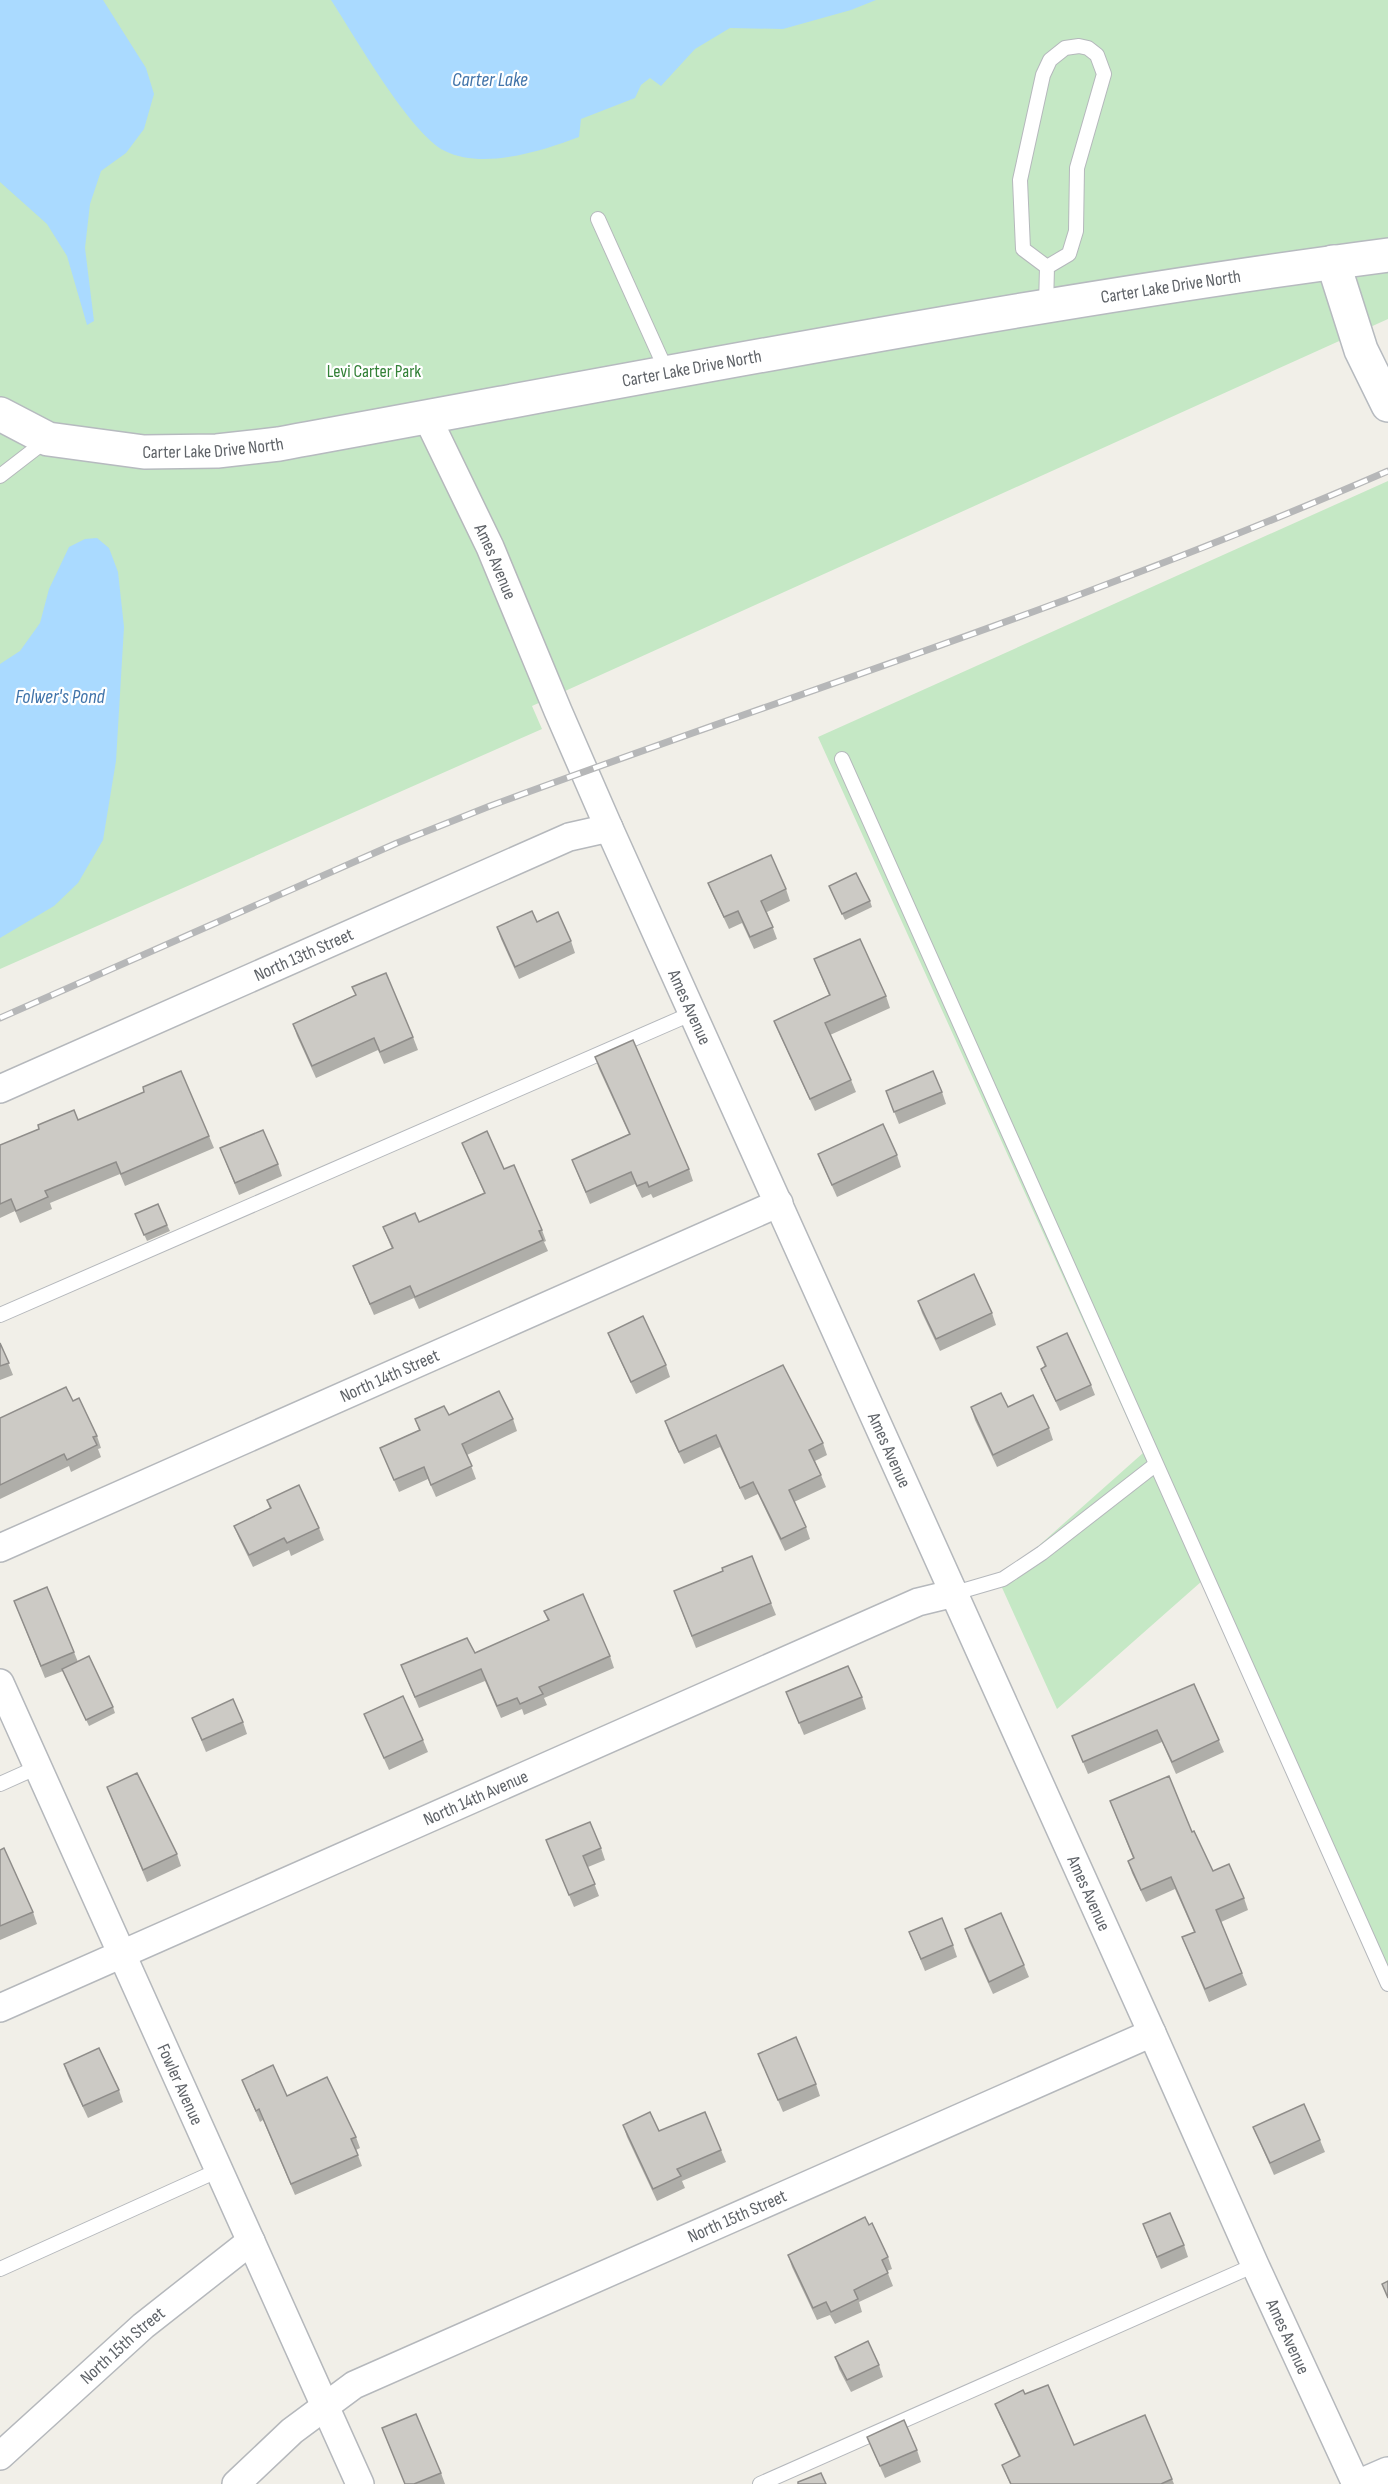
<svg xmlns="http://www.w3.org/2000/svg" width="1388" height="2484" viewBox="0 0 1388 2484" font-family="'Sofia Sans Condensed',sans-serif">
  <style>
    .green { fill: #c5e8c5 }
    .water { fill: #aadaff }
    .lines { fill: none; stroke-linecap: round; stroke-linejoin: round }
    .lane-casing { stroke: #b5b8bc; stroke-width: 16 }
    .street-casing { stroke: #b5b8bc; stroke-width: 30 }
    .secondary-casing { stroke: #b6babf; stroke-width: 36 }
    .lane { stroke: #fff; stroke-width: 14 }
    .street { stroke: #fff; stroke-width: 27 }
    .secondary { stroke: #fff; stroke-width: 33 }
    .rail-casing { stroke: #b6b7b8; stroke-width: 7 }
    .rail { stroke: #fff; stroke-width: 4.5; stroke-dasharray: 14; stroke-linecap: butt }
    .wall { fill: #afaea9 }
    .building { fill: #cccac5; stroke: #8f8d8a; stroke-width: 1.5 }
    .labels { text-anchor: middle; stroke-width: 4.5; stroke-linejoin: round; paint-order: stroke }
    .street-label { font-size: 18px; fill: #5f6368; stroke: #fff }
    .park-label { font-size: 18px; fill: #348238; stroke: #fff }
    .water-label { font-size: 20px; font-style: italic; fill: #4174aa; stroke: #fff }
  </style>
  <rect width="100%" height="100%" fill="#f1efe8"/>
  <g class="green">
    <path d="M0 0H1388V319L532 706 542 729 0 969Z"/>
    <path d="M1388 481V1992L1202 1581 1057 1709 999 1581 1143 1453 818 737Z"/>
  </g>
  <g class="water">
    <path d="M0 0H103L146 68 154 94 144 129 126 153 101 171 90 204 85 248 94 321 87 325 67 256 47 224 0 182Z"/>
    <path d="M331 0H876L851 10 783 29 730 28 695 49 661 86 650 78 641 85 635 98 581 119 579 137C542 151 483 170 445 151 410 134 354 35 331 0Z"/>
    <path d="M97 538 109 548 118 572 124 627 116 761 103 840 78 883 54 906 0 938V664L20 651 40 623 49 589 69 547 85 539Z"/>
  </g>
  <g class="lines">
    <g class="lane-casing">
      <g id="lane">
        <path d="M598 219 667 372"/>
        <path d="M1046 306 1047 267 1069 254 1076 231 1077 168 1104 74 1097 55 1088 48 1079 46 1065 48 1050 60 1043 75 1020 180 1023 249 1047 267"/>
        <path d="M0 476 48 439"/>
        <path d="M842 759 1388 1984"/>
        <path d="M0 1315 693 1013"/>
        <path d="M955 1593 1003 1579 1042 1553 1155 1465"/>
        <path d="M0 1784 38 1767"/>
        <path d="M0 2269 219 2170"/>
        <path d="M760 2484 1255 2265"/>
      </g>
    </g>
    <g class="street-casing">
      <g id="street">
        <path id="s1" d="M427 417 490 547 558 711 609 828 1152 2033 1255 2265 1356 2484"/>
        <path id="s2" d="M0 1089 569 837 609 828"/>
        <path id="s3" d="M0 1548 779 1203"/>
        <path id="s4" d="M0 1683 360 2484"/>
        <path id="s5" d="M0 2008 918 1602 955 1593"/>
        <path id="s6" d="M0 2456 143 2326 251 2241"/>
        <path id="s7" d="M236 2484 292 2431 354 2385 1152 2033"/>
      </g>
    </g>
    <g class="secondary-casing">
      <g id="secondary">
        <path d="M1333 262 1361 350 1388 405"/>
        <path id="s8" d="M0 414 48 439 144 452 217 451 279 444C648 377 1016 304 1388 255"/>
        <path d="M1365 2484 1388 2474"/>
      </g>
    </g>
    <use href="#lane" class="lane"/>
    <use href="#street" class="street"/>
    <use href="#secondary" class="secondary"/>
    <g class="rail-casing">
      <path id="rail" d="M0 1018 397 843 490 806C790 695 1095 599 1388 471"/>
    </g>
    <use href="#rail" class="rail"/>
  </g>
  <g class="wall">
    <path d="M708 883 786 889 790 901 767 912 777 939 754 949 742 923 729 929 713 895Z"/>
    <path d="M829 886 870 901 872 907 845 920Z"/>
    <path d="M537 922 571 941 575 953 519 979 501 939 497 927Z"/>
    <path d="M814 959 886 996 890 1008 830 1035 851 1080 856 1092 815 1111 779 1033 774 1021 829 995Z"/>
    <path d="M355 995 413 1037 418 1050 384 1064 378 1050 316 1078 297 1036 293 1024Z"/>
    <path d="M595 1057 689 1169 693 1181 653 1198 651 1194 642 1198 635 1184 590 1204 572 1160 629 1134 599 1069Z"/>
    <path d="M886 1091 942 1092 946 1104 899 1124Z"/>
    <path d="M78 1120 209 1136 214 1148 125 1186 120 1174 50 1203 52 1209 20 1223 15 1211 0 1218V1145Z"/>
    <path d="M462 1143 504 1169 542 1230 546 1241 544 1242 548 1251 419 1309 414 1298 374 1315 353 1266 392 1249 383 1227 419 1222 484 1193Z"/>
    <path d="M220 1148 278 1164 282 1176 239 1195Z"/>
    <path d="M818 1154 897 1155 901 1167 837 1197 823 1166Z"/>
    <path d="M135 1214 167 1225 170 1231 147 1241Z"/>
    <path d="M918 1301 992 1313 996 1325 940 1351 922 1313Z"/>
    <path d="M608 1333 666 1365 670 1377 636 1394 613 1345Z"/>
    <path d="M0 1343 13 1375 0 1380Z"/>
    <path d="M1037 1347 1091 1385 1095 1395 1060 1411 1045 1379 1041 1369 1045 1367Z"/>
    <path d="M73 1401 97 1436 101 1448 98 1449 101 1457 71 1472 69 1466 0 1499V1418Z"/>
    <path d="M971 1407H1008L1049 1428 1053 1440 997 1467 975 1420Z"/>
    <path d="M449 1415 513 1419 517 1431 467 1455 476 1479 436 1497 428 1479 399 1492 380 1448 419 1430 415 1419Z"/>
    <path d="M665 1421 823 1443 827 1455 815 1461 826 1487 794 1502 806 1527 810 1539 785 1551 758 1494 745 1500 720 1447 684 1464 669 1433Z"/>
    <path d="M267 1500 319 1528 324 1540 291 1556 289 1550 253 1567 239 1538 234 1526 270 1509Z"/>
    <path d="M723 1571 771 1603 776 1615 696 1648 674 1591Z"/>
    <path d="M14 1601 74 1652 78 1662 113 1707 115 1713 89 1726 63 1671 45 1678Z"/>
    <path d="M544 1611 610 1656 614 1668 544 1698 547 1705 524 1715 522 1709 501 1718 485 1681 419 1708 401 1665 475 1653 548 1621Z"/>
    <path d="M1194 1684 1224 1752 1176 1774 1162 1742 1088 1774 1072 1736Z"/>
    <path d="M786 1692 862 1697 866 1709 804 1735Z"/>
    <path d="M364 1714 423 1740 428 1752 389 1770Z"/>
    <path d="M192 1718 243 1722 247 1734 206 1752Z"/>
    <path d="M107 1787 177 1854 181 1866 147 1882Z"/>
    <path d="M1110 1801 1192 1832 1213 1871 1244 1898 1248 1910 1221 1922 1247 1985 1209 2002 1182 1937 1194 1932 1175 1889 1146 1902 1132 1873 1128 1861 1133 1858Z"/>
    <path d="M546 1840 601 1848 605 1860 588 1867 599 1896 574 1907Z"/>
    <path d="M0 1850 33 1912 37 1924 0 1940Z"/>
    <path d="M965 1929 1024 1965 1029 1977 993 1994 969 1941Z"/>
    <path d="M909 1932 953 1945 957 1957 925 1971Z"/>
    <path d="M758 2054 816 2084 820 2096 783 2112Z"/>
    <path d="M64 2064 119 2090 123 2102 88 2118 68 2076Z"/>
    <path d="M242 2080 287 2096 356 2137 360 2148 356 2150 362 2166 295 2195 263 2120 260 2122Z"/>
    <path d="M623 2125 659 2131 721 2150 726 2162 682 2181 685 2188 657 2201 627 2137Z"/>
    <path d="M1253 2127 1320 2140 1325 2152 1274 2175Z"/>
    <path d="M1143 2224 1184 2245 1188 2257 1161 2269Z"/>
    <path d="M788 2255 888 2257 892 2269 887 2271 893 2286 859 2302 862 2312 835 2324 830 2315 817 2320 792 2267Z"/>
    <path d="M835 2357 879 2365 883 2377 851 2392 839 2369Z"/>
    <path d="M1025 2394 1074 2445 1145 2415 1174 2484H1010L1002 2465 1019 2457 1000 2416 995 2404Z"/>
    <path d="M382 2428 441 2473 445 2484H405Z"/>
    <path d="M867 2437 917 2450 921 2462 885 2478Z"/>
  </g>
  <g class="building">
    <path d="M771 855 786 889 761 901 773 927 750 937 738 911 724 917 708 883Z"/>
    <path d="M856 873 870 901 842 914 829 886Z"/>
    <path d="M532 911 537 922 558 912 571 941 515 967 497 927Z"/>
    <path d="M860 939 886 996 825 1023 851 1080 810 1099 774 1021 830 995 814 959Z"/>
    <path d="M386 973 413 1037 380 1052 374 1038 312 1066 293 1024 356 995 352 987Z"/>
    <path d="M633 1040 689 1169 649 1187 647 1182 637 1186 631 1172 586 1192 572 1160 630 1134 595 1057Z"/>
    <path d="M181 1071 209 1136 121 1174 116 1162 45 1191 48 1197 16 1211 11 1199 0 1204V1145L39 1129 38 1125 74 1110 78 1120 144 1092 143 1087Z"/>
    <path d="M933 1071 942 1092 894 1112 886 1091Z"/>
    <path d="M883 1124 897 1155 832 1185 818 1154Z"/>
    <path d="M263 1130 278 1164 235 1183 220 1148Z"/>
    <path d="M487 1131 504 1169 514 1165 542 1230 539 1231 543 1240 415 1297 410 1286 370 1304 353 1266 393 1248 383 1227 415 1213 419 1222 485 1193 462 1143Z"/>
    <path d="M158 1204 167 1225 144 1235 135 1214Z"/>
    <path d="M974 1274 992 1313 936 1339 918 1301Z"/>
    <path d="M643 1316 666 1365 631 1382 608 1333Z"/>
    <path d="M1067 1333 1091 1385 1056 1401 1041 1369 1046 1366 1037 1347Z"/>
    <path d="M0 1343 9 1363 0 1366Z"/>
    <path d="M783 1365 823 1443 809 1450 821 1475 789 1490 806 1527 781 1539 753 1482 740 1488 716 1435 679 1452 665 1421Z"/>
    <path d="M66 1387 73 1401 79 1398 97 1436 93 1437 97 1445 67 1460 64 1454 0 1485V1418Z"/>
    <path d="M499 1391 513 1419 462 1444 472 1466 431 1485 424 1467 394 1480 380 1448 420 1430 415 1419 444 1406 449 1415Z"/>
    <path d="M1001 1393 1008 1407 1033 1395 1049 1428 993 1455 971 1407Z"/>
    <path d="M299 1485 319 1528 287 1543 284 1538 249 1555 234 1526 271 1508 267 1500Z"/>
    <path d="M752 1556 771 1603 692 1636 674 1591 723 1571 722 1568Z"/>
    <path d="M47 1587 74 1652 41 1666 14 1601Z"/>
    <path d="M583 1594 610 1656 539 1687 543 1694 520 1704 517 1698 497 1706 481 1669 415 1697 401 1665 467 1638 475 1653 549 1620 544 1611Z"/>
    <path d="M89 1656 113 1707 86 1720 62 1669Z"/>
    <path d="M848 1666 862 1697 799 1723 786 1692Z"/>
    <path d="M1194 1684 1219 1740 1172 1762 1157 1730 1083 1762 1072 1736Z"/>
    <path d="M403 1696 423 1740 384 1758 364 1714Z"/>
    <path d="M233 1699 243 1722 202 1740 192 1718Z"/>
    <path d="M137 1773 177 1854 143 1870 107 1787Z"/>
    <path d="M1169 1776 1192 1832 1194 1831 1213 1871 1229 1864 1244 1898 1216 1910 1242 1973 1205 1989 1182 1937 1195 1932 1171 1877 1141 1890 1128 1861 1134 1858 1110 1801Z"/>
    <path d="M590 1822 601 1848 583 1856 595 1884 569 1895 546 1840Z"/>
    <path d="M4 1848 33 1912 0 1926V1850Z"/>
    <path d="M1001 1913 1024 1965 989 1982 965 1929Z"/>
    <path d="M942 1918 953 1945 921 1959 909 1932Z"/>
    <path d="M796 2037 816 2084 778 2100 758 2054Z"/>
    <path d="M99 2048 119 2090 83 2106 64 2064Z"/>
    <path d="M273 2065 287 2096 327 2077 356 2137 351 2139 358 2155 291 2184 259 2109 256 2111 242 2080Z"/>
    <path d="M1304 2104 1320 2140 1270 2163 1253 2127Z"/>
    <path d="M650 2112 659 2131 705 2112 721 2150 677 2169 681 2176 653 2189 623 2125Z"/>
    <path d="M1170 2213 1184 2245 1157 2257 1143 2224Z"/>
    <path d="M865 2217 869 2225 872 2223 888 2257 882 2260 888 2273 854 2290 858 2299 831 2312 826 2302 813 2308 788 2255Z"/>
    <path d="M1388 2281V2298L1382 2284Z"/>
    <path d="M868 2341 879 2365 847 2380 835 2357Z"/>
    <path d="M1048 2385 1074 2445 1145 2415 1172 2479 1161 2484H1011L1002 2465 1020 2456 995 2404 1023 2390 1025 2394Z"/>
    <path d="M416 2414 441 2473 414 2484H405L382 2428Z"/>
    <path d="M904 2420 917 2450 880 2466 867 2437Z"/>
    <path d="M821 2473 826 2484H798V2482Z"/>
  </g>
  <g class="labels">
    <g class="street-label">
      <text dy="6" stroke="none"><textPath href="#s8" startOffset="1192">Carter Lake Drive North</textPath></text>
      <text dy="6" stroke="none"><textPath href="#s8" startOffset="706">Carter Lake Drive North</textPath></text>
      <text dy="6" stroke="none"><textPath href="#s8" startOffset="220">Carter Lake Drive North</textPath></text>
      <text dy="6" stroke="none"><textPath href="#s1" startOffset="160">Ames Avenue</textPath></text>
      <text dy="6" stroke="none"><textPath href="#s2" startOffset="332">North 13th Street</textPath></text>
      <text dy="6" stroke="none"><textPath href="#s1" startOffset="646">Ames Avenue</textPath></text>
      <text dy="6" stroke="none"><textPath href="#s3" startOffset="426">North 14th Street</textPath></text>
      <text dy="6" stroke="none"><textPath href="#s1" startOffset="1132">Ames Avenue</textPath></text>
      <text dy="6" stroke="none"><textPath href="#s5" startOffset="520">North 14th Avenue</textPath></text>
      <text dy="6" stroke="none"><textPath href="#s1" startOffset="1618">Ames Avenue</textPath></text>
      <text dy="6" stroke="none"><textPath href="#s4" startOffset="440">Fowler Avenue</textPath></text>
      <text dy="6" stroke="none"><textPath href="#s7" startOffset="573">North 15th Street</textPath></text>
      <text dy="6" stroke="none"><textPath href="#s1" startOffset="2104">Ames Avenue</textPath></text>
      <text dy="6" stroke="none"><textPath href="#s6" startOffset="165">North 15th Street</textPath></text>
    </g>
    <g class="park-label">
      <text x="374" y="377">Levi Carter Park</text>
    </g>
    <g class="water-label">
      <text x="490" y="86">Carter Lake</text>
      <text x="60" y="703">Folwer's Pond</text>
    </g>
  </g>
</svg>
